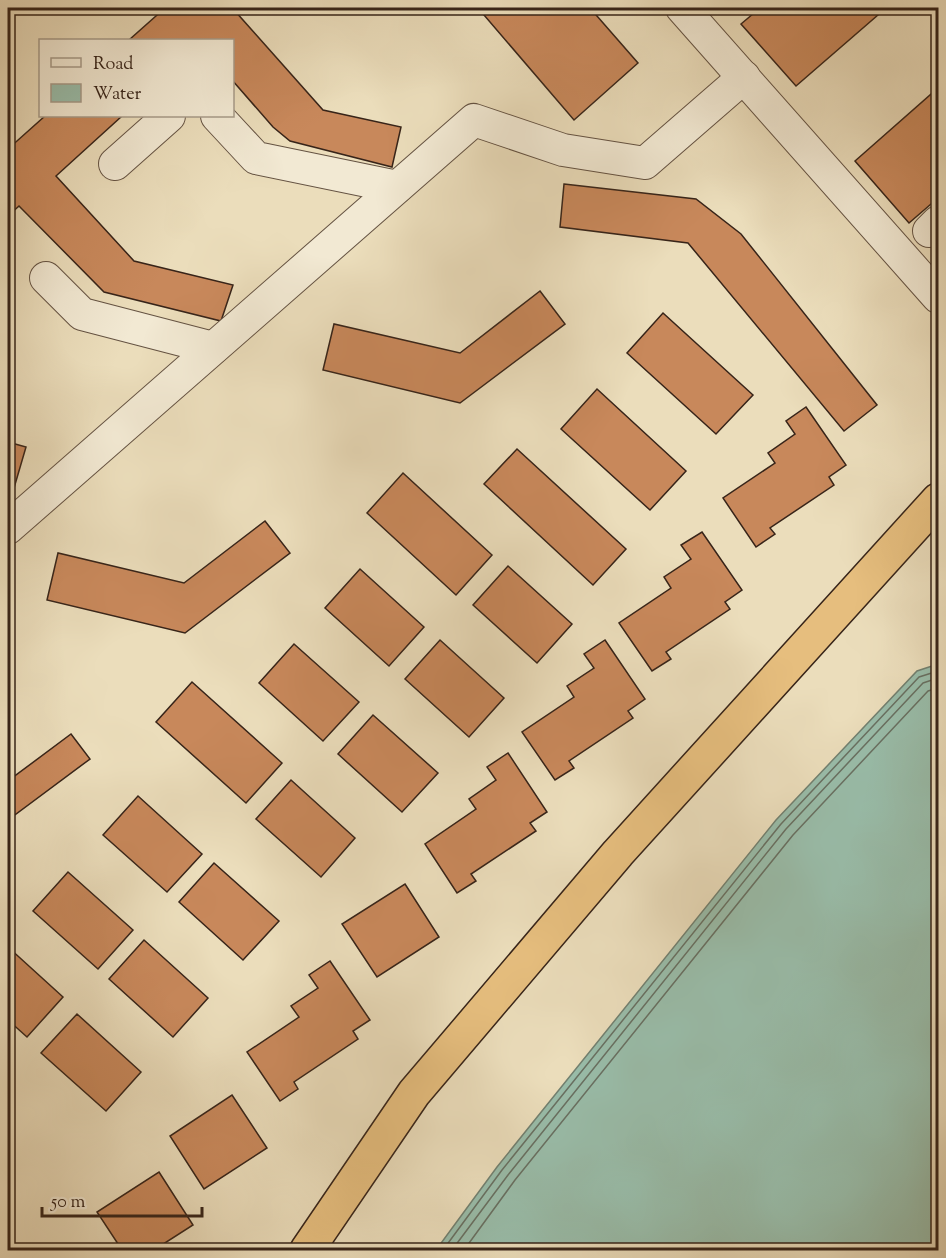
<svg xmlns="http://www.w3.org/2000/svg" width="946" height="1258" viewBox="0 0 946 1258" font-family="'Sorts Mill Goudy',serif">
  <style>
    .water { fill: #99bdaa; stroke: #728070; stroke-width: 1.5 }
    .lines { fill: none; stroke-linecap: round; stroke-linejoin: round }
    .shore { stroke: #687062; stroke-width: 1.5 }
    .building { fill: #c8885b; stroke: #372419; stroke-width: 1.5 }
    .minor-casing { stroke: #645242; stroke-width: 34 }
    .highway-casing { stroke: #372419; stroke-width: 36 }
    .minor { stroke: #f2e9d3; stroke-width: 32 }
    .highway { stroke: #e6be7e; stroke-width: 33 }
  </style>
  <rect width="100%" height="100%" fill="#ebddbb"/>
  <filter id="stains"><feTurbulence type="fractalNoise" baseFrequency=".00333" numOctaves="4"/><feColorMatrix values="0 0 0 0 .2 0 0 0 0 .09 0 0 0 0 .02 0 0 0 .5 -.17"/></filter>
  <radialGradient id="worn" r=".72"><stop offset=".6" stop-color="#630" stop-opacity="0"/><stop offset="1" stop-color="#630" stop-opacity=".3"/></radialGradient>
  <path class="water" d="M938 664V1250H436L497 1167 776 820 917 671Z"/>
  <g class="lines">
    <g class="shore">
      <path d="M443 1250 502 1170 781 824 919 677 938 671"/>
      <path d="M452 1250 508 1175 786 829 923 683 938 678"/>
      <path d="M464 1250 515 1180 793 835 928 691 938 688"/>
    </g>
  </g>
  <g class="building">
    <path d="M165 8H239L235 11 323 110 401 127 392 167 290 141 273 127 232 80V40H129Z"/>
    <path d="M478 8H590L638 63 574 120Z"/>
    <path d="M760 8H886L796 86 741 24Z"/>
    <path d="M938 88V198L909 223 855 161Z"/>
    <path d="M45 116H122L56 176 134 261 233 285 221 321 104 292 19 206 8 216V149Z"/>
    <path d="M564 184 696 199 741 234 877 405 844 431 688 243 560 227Z"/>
    <path d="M540 291 565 324 460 403 323 370 334 324 460 353Z"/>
    <path d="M663 313 753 395 716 434 627 353Z"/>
    <path d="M597 389 686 471 650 510 561 429Z"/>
    <path d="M806 407 846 465 829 477 834 485 770 528 775 534 756 547 723 498 775 463 768 453 795 434 786 421Z"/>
    <path d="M8 442 26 447 14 488 8 486Z"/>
    <path d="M517 449 626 549 593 585 484 484Z"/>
    <path d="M403 473 492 555 456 595 367 513Z"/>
    <path d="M265 521 290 553 185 633 47 600 58 553 184 583Z"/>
    <path d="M702 532 742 590 725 602 730 609 666 652 671 659 652 671 619 623 671 588 664 577 691 559 681 545Z"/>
    <path d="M508 566 572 624 537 663 473 605Z"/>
    <path d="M360 569 424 627 389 666 325 608Z"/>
    <path d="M440 640 504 698 469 737 405 679Z"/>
    <path d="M605 640 645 699 628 711 633 718 569 761 574 768 555 780 522 732 574 697 567 686 594 668 584 654Z"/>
    <path d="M294 644 359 702 323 741 259 683Z"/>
    <path d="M192 682 282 763 246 803 156 722Z"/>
    <path d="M373 715 438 773 402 812 338 754Z"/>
    <path d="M71 734 90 759 8 820V781Z"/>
    <path d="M508 753 547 812 530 823 536 831 471 874 476 881 457 893 425 844 476 809 469 799 496 780 487 767Z"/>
    <path d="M291 780 355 838 321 877 256 819Z"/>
    <path d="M138 796 202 854 167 892 103 835Z"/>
    <path d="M214 863 279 921 243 960 179 902Z"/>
    <path d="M68 872 133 930 98 969 33 911Z"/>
    <path d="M405 884 439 937 377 977 342 924Z"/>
    <path d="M144 940 208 998 173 1037 109 979Z"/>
    <path d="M8 947 63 997 27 1037 8 1020Z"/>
    <path d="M330 961 370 1020 353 1031 358 1039 294 1082 298 1089 280 1101 247 1052 299 1017 291 1006 318 988 309 975Z"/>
    <path d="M77 1014 141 1072 106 1111 41 1053Z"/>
    <path d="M232 1095 267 1148 204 1189 170 1136Z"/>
    <path d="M159 1172 193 1225 154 1250H122L97 1212Z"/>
  </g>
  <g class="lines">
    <g class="minor-casing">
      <g id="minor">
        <path d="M682 8 938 297"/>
        <path d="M217 116 256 158 397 187"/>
        <path d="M115 164 169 116"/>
        <path d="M929 231 938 222"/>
        <path d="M46 278 82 314 213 348"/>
        <path d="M8 528 474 120 563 150 645 163 744 77"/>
      </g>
    </g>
    <g class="highway-casing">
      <path id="highway" d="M307 1250 414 1093 618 853 938 500"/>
    </g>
    <use href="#minor" class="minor"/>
    <use href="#highway" class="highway"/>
  </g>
  <rect width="946" height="1258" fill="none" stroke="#ebddbb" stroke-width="30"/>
  <rect x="9" y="9" width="928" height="1240" fill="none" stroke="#372419" stroke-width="3"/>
  <rect x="15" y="15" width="916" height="1228" fill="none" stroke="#372419" stroke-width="1.5"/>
  <rect x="39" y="39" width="195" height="78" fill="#f2e9d3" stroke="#a79a89" stroke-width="1.5"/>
  <rect x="51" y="58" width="30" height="9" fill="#f2e9d3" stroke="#a79a89" stroke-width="1.5"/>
  <text x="93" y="69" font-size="18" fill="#372419">Road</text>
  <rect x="51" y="84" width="30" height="18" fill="#99bdaa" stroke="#a79a89" stroke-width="1.5"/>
  <text x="93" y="99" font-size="18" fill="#372419">Water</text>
  <path d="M42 1207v9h160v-9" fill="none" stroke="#372419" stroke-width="3"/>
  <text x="51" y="1207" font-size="18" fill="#372419" stroke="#f2e9d3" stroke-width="4.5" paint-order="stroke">50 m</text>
  <rect width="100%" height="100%" filter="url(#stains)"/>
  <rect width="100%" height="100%" fill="url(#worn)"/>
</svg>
